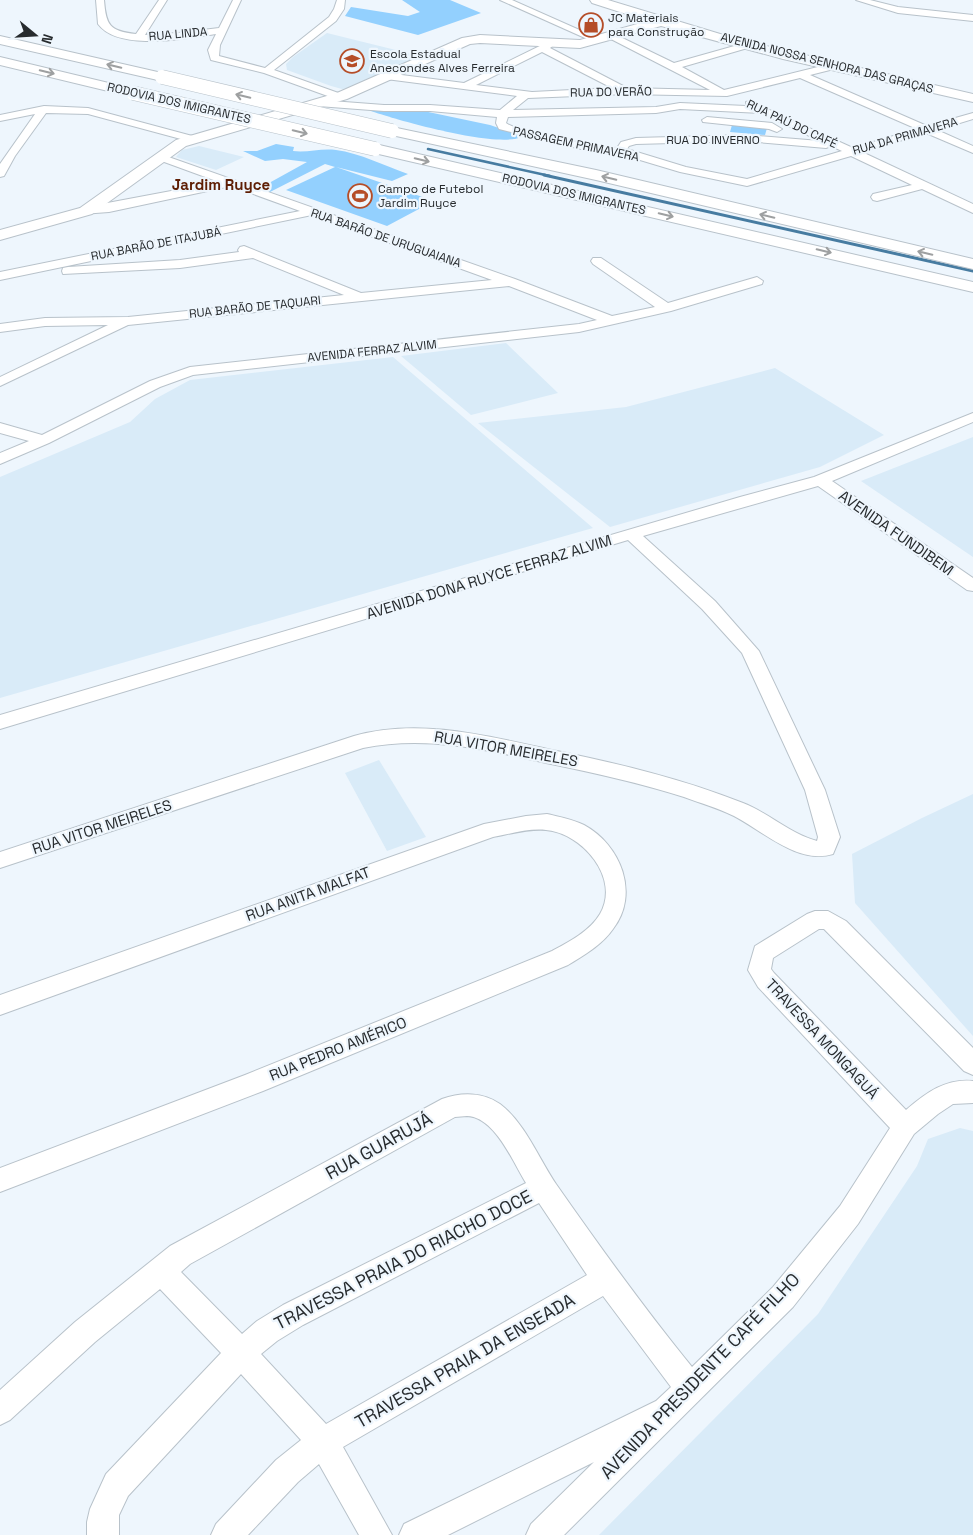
<svg xmlns="http://www.w3.org/2000/svg" width="973" height="1535" viewBox="0 0 973 1535" font-family="'Space Grotesk',sans-serif">
  <style>
    .built { fill: #d9ebf8 }
    .green { fill: #93d0fe }
    .lines { fill: none; stroke-linecap: round; stroke-linejoin: round }
    .stream-far1 { stroke: #477ca1; stroke-width: 2.5 }
    .stream { stroke: #477ca1; stroke-width: 3 }
    .minor-casing { stroke: #b8c2ca; stroke-width: 2 }
    .secondary-casing { stroke: #b8c2ca; stroke-width: 2 }
    .motorway-casing { stroke: #b8c2ca; stroke-width: 2 }
    .minor { fill: #fff; fill-rule: evenodd }
    .secondary { fill: #fff; fill-rule: evenodd }
    .motorway { fill: #fff; fill-rule: evenodd }
    .motorway-bridge-casing { stroke: #b8c2ca; stroke-width: 15; stroke-linecap: butt }
    .motorway-bridge { stroke: #fff; stroke-width: 14 }
    .oneway { stroke: #9ea0a1 }
    .labels { text-anchor: middle; stroke-width: 4.5; stroke-linejoin: round; paint-order: stroke }
    .far-poi-label { font-size: 12px; fill: #272b2e; stroke: #eef6fd; text-anchor: start }
    .far-street-label { font-size: 12px; fill: #272b2e; stroke: #eef6fd }
    .far-quarter-label { font-size: 15px; font-weight: bold; fill: #5e1e04; stroke: #eef6fd }
    .street-label { font-size: 15px; fill: #272b2e; stroke: #eef6fd }
    .near-street-label { font-size: 18px; fill: #272b2e; stroke: #eef6fd }
  </style>
  <rect width="100%" height="100%" fill="#eef6fd"/>
  <g class="built">
    <path d="M327 33 424 57 350 88 342 89 331 86 287 70 286 64 293 57Z"/>
    <path d="M199 146 244 157 216 170 176 157 182 150Z"/>
    <path d="M506 343 558 393 471 415 401 356Z"/>
    <path d="M393 357 593 528 0 698V477L130 422 155 399 190 380Z"/>
    <path d="M775 368 884 435 820 467 610 527 478 423 626 407Z"/>
    <path d="M973 437V557L861 481Z"/>
    <path d="M379 760 426 837 387 851 345 773Z"/>
    <path d="M973 794V1036L855 903 852 854 922 818Z"/>
    <path d="M960 1128 973 1131V1535H599L818 1314 917 1166 928 1139Z"/>
  </g>
  <g class="green">
    <path d="M402 0H450L481 13 418 35 345 16 351 7 408 16 420 12Z"/>
    <path d="M373 108 414 109 490 125 523 136C502 150 396 120 371 111Z"/>
    <path d="M732 125 767 128 765 135 730 132Z"/>
    <path d="M276 144 294 147 293 151C307 153 321 148 336 150 360 153 385 166 408 174L392 181 336 167 434 201 387 226 286 190 335 167 325 164 270 192 260 188 307 162 283 159 265 161 243 151H257Z"/>
  </g>
  <g class="lines">
    <path class="stream-far1" d="M428 149 550 176"/>
    <path class="stream" d="M544 175 973 271"/>
    <g class="minor-casing">
      <g id="minor">
        <path d="M96 0H104C106 25 109 31 136 34L159 0H167L145 35 178 33 219 28 233 0H241L220 45 219 56 265 68 329 17 334 9 337 0H345L344 9 336 21 274 70 344 95 345 97 340 100 336 99 264 73 211 60 208 50 216 34C186 38 119 52 98 24Z"/>
        <path d="M500 0H512L602 40 600 42H594Z"/>
        <path d="M856 0H870L898 7 973 15V21L898 13Z"/>
        <path d="M612 33 674 63 745 43H751V47L682 67 724 90 834 63 839 66 838 68 810 75 927 126 973 113V119L937 130 973 146V153L926 133 862 152 973 204V213L922 189 877 201 873 200 871 197 873 194 912 185 851 156 747 186 680 172 620 154H602L499 129 496 123 497 117 430 111H384L318 106 313 103 318 100 384 105H430L500 110 517 96 386 79 381 76 386 73 464 83 550 41 555 44 550 48 627 88 710 90 609 38 607 36ZM542 52 612 88 532 92 476 85ZM800 78 917 129 853 148 750 101 746 102V106L680 103 656 107 513 110 528 98 625 94 727 96ZM680 109 761 113 820 141 746 135 636 138 621 142 617 148C603 148 515 131 506 123L508 117 656 113ZM746 141 826 148 831 146 842 151 747 179 686 167 627 149 629 146 636 144Z"/>
        <path d="M44 106 88 108 196 137 197 139 192 142 88 114 46 113 15 156 4 176 0 177V164L35 114 0 121V115Z"/>
        <path d="M707 117 772 123 782 129 777 132 769 129 703 122 702 120Z"/>
        <path d="M160 154 515 279 612 316 655 307 593 264 591 261 593 258H601L668 303 757 277 763 281 762 284 671 311 579 332 193 375 160 387 49 443 0 464V453L29 441 0 433V423L42 435 150 381 190 367 579 324 597 320 509 286 128 325 0 386V377L108 325 45 326 0 332V324L45 318 128 317 344 295 253 258 180 268 63 274 62 271 63 268 68 267 180 260 239 252 238 250 240 247 244 246 361 293 492 280 312 215 0 280V272L300 211 231 186 109 212 82 214 80 211 82 208 86 207 219 182 156 159 154 157 156 155Z"/>
        <path d="M973 413V422L832 481 973 578V591L967 590 818 486 643 536 715 601 759 651 825 790 840 837 833 854C798 865 763 831 734 816 718 808 700 803 684 797 640 783 595 773 551 764 488 750 427 735 363 748L0 868V852L354 736C421 717 491 737 557 751 620 764 683 779 743 803 769 813 790 834 817 841L818 837 805 790 742 653 702 609 628 540 0 729V715L740 497 814 477Z"/>
        <path d="M547 814C560 817 572 819 584 825 621 845 640 894 613 929 602 945 584 955 568 965L263 1091 0 1192V1168L245 1075 552 951C569 942 590 931 600 914 621 878 582 833 546 830 529 828 510 834 493 837L0 1015V995L484 824 526 816Z"/>
        <path d="M815 911H828L846 921 973 1048V1075L964 1071 824 929H819L773 958 771 969 774 973 906 1110C926 1093 946 1078 973 1081V1103L953 1104 938 1114 914 1134 858 1224 793 1307 564 1535H526L531 1524 594 1462 448 1535H399L404 1524 656 1401 671 1387 603 1296 343 1447 392 1535H359L319 1464 298 1482 248 1535H211L216 1524 276 1460 301 1440 241 1374 128 1496 119 1515V1535H87V1522L90 1509 106 1474 221 1353 160 1289 95 1342 10 1420 0 1425V1390L75 1322 170 1246 442 1099C461 1092 483 1092 500 1104 525 1123 539 1159 556 1184 600 1247 644 1308 692 1367L773 1287 840 1206 890 1128 758 987 748 970 755 946 807 914ZM467 1116C495 1117 513 1162 526 1183L283 1305 257 1321 242 1334 181 1272 190 1264 455 1117ZM539 1203 587 1275 326 1424 261 1354 277 1341 303 1325Z"/>
      </g>
    </g>
    <g class="secondary-casing">
      <path id="secondary" d="M590 0H608L740 40 973 94V102L783 59 661 26 580 48 480 43 470 44 347 99 186 146 92 214 0 240V230L80 208 176 140 337 93 462 38 480 35 580 40 648 21 592 3Z"/>
    </g>
    <g class="motorway-casing">
      <g id="motorway">
        <path d="M0 36 162 73 169 77 162 81 0 44Z"/>
        <path d="M0 57 138 90 140 93 138 96 133 97 0 65Z"/>
        <path d="M392 127 596 170 973 259V269L596 180 387 134 385 131 387 128Z"/>
        <path d="M375 144 973 282V292L370 152 367 149 370 146Z"/>
      </g>
    </g>
    <use href="#minor" class="minor"/>
    <use href="#secondary" class="secondary"/>
    <use href="#motorway" class="motorway"/>
    <g class="motorway-bridge-casing">
      <g id="motorway-bridge">
        <path d="M162 77 392 131"/>
        <path d="M133 93 375 149"/>
      </g>
    </g>
    <use href="#motorway-bridge" class="motorway-bridge"/>
  </g>
  <defs><path id="oneway-shaft" d="M-6 0H5M1.5-3L5.5 0L1.5 3" fill="none" stroke-width="1.6" stroke-linecap="round" stroke-linejoin="round" transform="scale(1.25)"/></defs>
  <g class="oneway">
    <use href="#oneway-shaft" transform="translate(114 66) rotate(-167)"/>
    <use href="#oneway-shaft" transform="translate(47 72) rotate(14)"/>
    <use href="#oneway-shaft" transform="translate(243 96) rotate(-167)"/>
    <use href="#oneway-shaft" transform="translate(300 132) rotate(13)"/>
    <use href="#oneway-shaft" transform="translate(422 160) rotate(13)"/>
    <use href="#oneway-shaft" transform="translate(609 178) rotate(-167)"/>
    <use href="#oneway-shaft" transform="translate(666 215) rotate(13)"/>
    <use href="#oneway-shaft" transform="translate(767 216) rotate(-167)"/>
    <use href="#oneway-shaft" transform="translate(824 251) rotate(13)"/>
    <use href="#oneway-shaft" transform="translate(925 253) rotate(-167)"/>
  </g>
  <defs>
    <g id="shop-ring" transform="scale(1.25)"><circle r="9.5" fill="#eef6fd" stroke="#b54d28" stroke-width="1.5"/><path d="M-5-2.5h2.3a2.7 3.5 0 0 1 5.4 0H5L5.5 6h-11ZM-1.5-2.5h3a1.5 2.3 0 0 0-3 0Z" fill="#b54d28"/></g>
    <g id="school-ring" transform="scale(1.25)"><circle r="9.5" fill="#eef6fd" stroke="#b54d28" stroke-width="1.5"/><path d="M0-5L7-2L0 1L-7-2ZM-4 1L0 2.5L4 1V4Q0 6-4 4Z" fill="#b54d28"/></g>
    <g id="stadium-ring" transform="scale(1.25)"><circle r="9.5" fill="#eef6fd" stroke="#b54d28" stroke-width="1.5"/><path d="M0-5a6.5 5 0 1 0 0 10a6.5 5 0 1 0 0-10ZM-3.5-1.8h7v3.6h-7Z" fill="#b54d28"/></g>
  </defs>
  <g fill-rule="evenodd">
    <use href="#shop-ring" x="591" y="25"/>
    <use href="#school-ring" x="352" y="61"/>
    <use href="#stadium-ring" x="360" y="196"/>
  </g>
  <g class="labels">
    <g class="far-poi-label">
      <text x="608" y="22">JC Materiais<tspan x="608" dy="14">para Construção</tspan></text>
      <text x="370" y="58">Escola Estadual<tspan x="370" dy="14">Anecondes Alves Ferreira</tspan></text>
      <text x="378" y="193">Campo de Futebol<tspan x="378" dy="14">Jardim Ruyce</tspan></text>
    </g>
    <g class="far-street-label">
      <text transform="translate(178 34) rotate(-5)" y="4">RUA LINDA</text>
      <text transform="translate(827 63) rotate(14)" y="4">AVENIDA NOSSA SENHORA DAS GRAÇAS</text>
      <text transform="translate(611 92) rotate(-1)" y="4">RUA DO VERÃO</text>
      <text transform="translate(179 103) rotate(13)" y="4">RODOVIA DOS IMIGRANTES</text>
      <text transform="translate(792 124) rotate(25)" y="4">RUA PAÚ DO CAFÉ</text>
      <text transform="translate(905 136) rotate(-16)" y="4">RUA DA PRIMAVERA</text>
      <text x="713" y="144">RUA DO INVERNO</text>
      <text transform="translate(576 144) rotate(12)" y="4">PASSAGEM PRIMAVERA</text>
      <text transform="translate(574 194) rotate(13)" y="4">RODOVIA DOS IMIGRANTES</text>
      <text transform="translate(386 238) rotate(19)" y="4">RUA BARÃO DE URUGUAIANA</text>
      <text transform="translate(156 244) rotate(-11)" y="4">RUA BARÃO DE ITAJUBÁ</text>
      <text transform="translate(255 307) rotate(-6)" y="4">RUA BARÃO DE TAQUARI</text>
      <text transform="translate(372 351) rotate(-6)" y="4">AVENIDA FERRAZ ALVIM</text>
    </g>
    <g class="far-quarter-label">
      <text x="221" y="190">Jardim Ruyce</text>
    </g>
    <g class="street-label">
      <text transform="translate(896 533) rotate(35)" y="5">AVENIDA FUNDIBEM</text>
      <text transform="translate(489 577) rotate(-17)" y="5">AVENIDA DONA RUYCE FERRAZ ALVIM</text>
      <text transform="translate(506 749) rotate(10)" y="5">RUA VITOR MEIRELES</text>
      <text transform="translate(102 827) rotate(-18)" y="5">RUA VITOR MEIRELES</text>
      <text transform="translate(308 894) rotate(-20)" y="5">RUA ANITA MALFAT</text>
      <text transform="translate(822 1039) rotate(47)" y="5">TRAVESSA MONGAGUÁ</text>
      <text transform="translate(338 1049) rotate(-22)" y="5">RUA PEDRO AMÉRICO</text>
    </g>
    <g class="near-street-label">
      <text transform="translate(379 1146) rotate(-29)" y="6">RUA GUARUJÁ</text>
      <text transform="translate(403 1260) rotate(-27)" y="6">TRAVESSA PRAIA DO RIACHO DOCE</text>
      <text transform="translate(465 1361) rotate(-30)" y="6">TRAVESSA PRAIA DA ENSEADA</text>
      <text transform="translate(700 1376) rotate(-46)" y="6">AVENIDA PRESIDENTE CAFÉ FILHO</text>
    </g>
  </g>
  <g transform="translate(35 35) rotate(108)" stroke="#eef6fd" stroke-width="4" paint-order="stroke">
  <path d="M0-4L9 19L0 12L-9 19Z" fill="#272b2e"/>
  <text y="-8" font-size="14" font-weight="bold" text-anchor="middle" fill="#272b2e">N</text>
  </g>
</svg>
